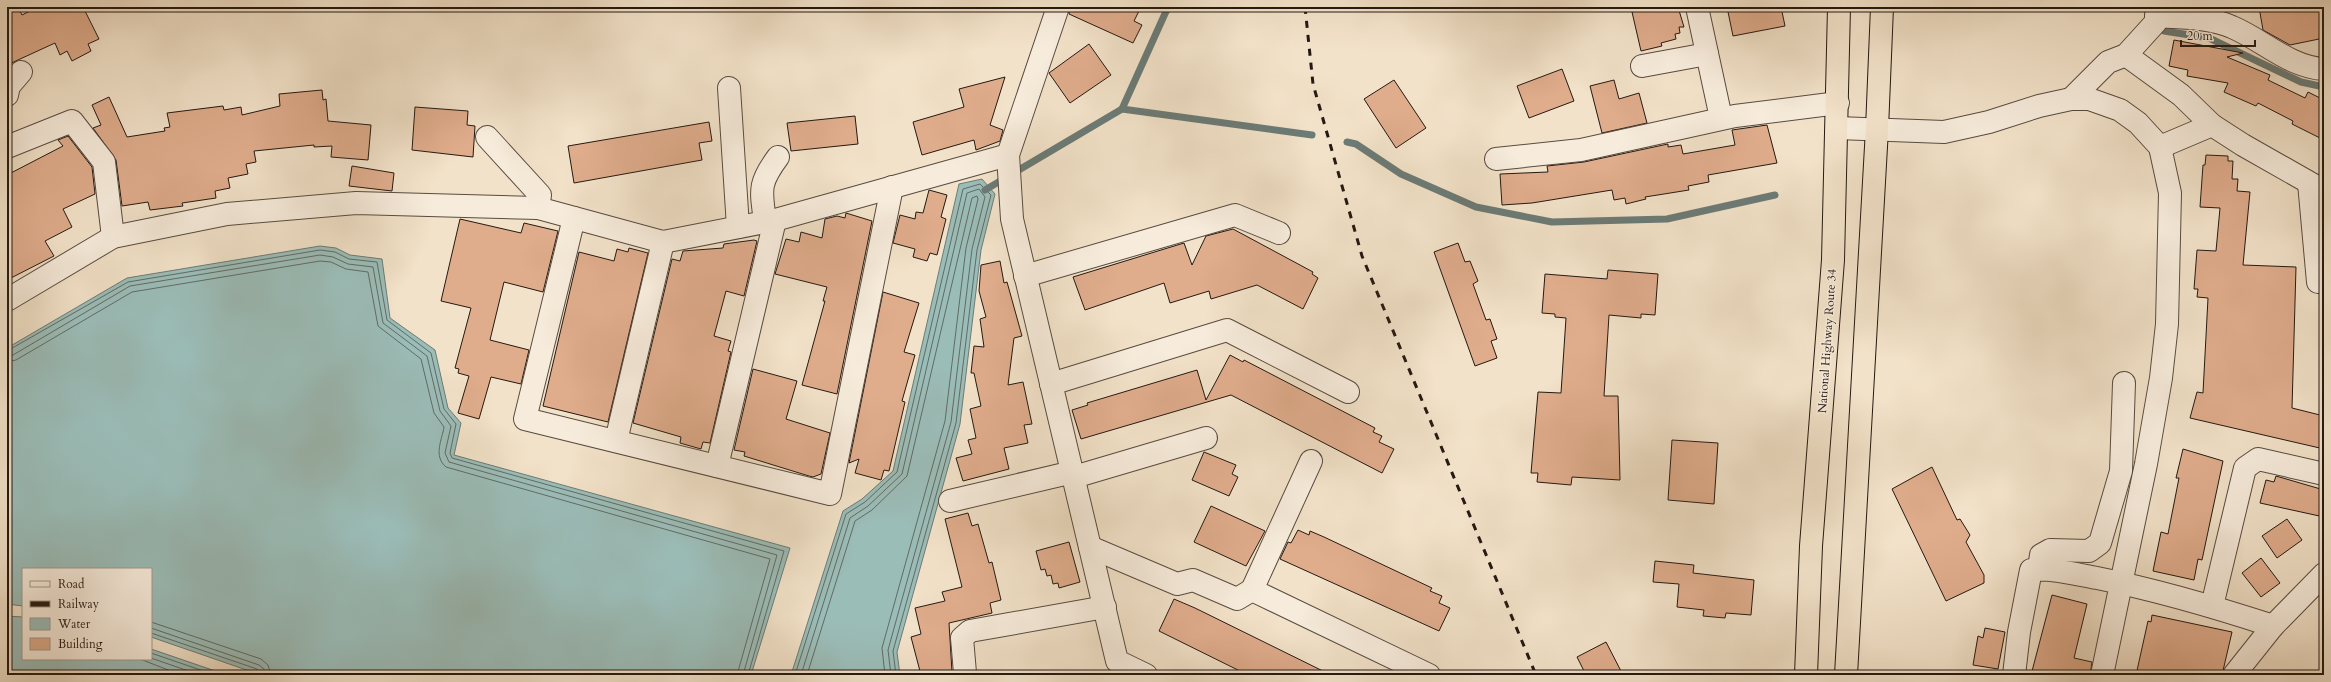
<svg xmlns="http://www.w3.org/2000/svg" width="2331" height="682" viewBox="0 0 2331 682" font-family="Cardo,serif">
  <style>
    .water { fill: #9bbdb8; stroke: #6b7b76 }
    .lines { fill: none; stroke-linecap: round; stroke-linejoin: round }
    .shore { stroke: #606b65; stroke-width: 1 }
    .stream { stroke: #6b7b76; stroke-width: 7 }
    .building { fill: #dfac8c; stroke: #241912 }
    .minor-casing { stroke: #584b40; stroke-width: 24 }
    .highway-casing { stroke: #241912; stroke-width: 24 }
    .minor { stroke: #f7ecdc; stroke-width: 22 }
    .highway { stroke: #f2e2c9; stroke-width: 22 }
    .rail { stroke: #241912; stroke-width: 3; stroke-dasharray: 7 7; stroke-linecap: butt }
    .labels { text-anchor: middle; stroke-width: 3; stroke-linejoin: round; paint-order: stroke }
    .street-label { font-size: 12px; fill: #241912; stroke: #f7ecdc }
  </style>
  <rect width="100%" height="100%" fill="#f2e2c9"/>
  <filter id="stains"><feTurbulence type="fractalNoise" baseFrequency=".005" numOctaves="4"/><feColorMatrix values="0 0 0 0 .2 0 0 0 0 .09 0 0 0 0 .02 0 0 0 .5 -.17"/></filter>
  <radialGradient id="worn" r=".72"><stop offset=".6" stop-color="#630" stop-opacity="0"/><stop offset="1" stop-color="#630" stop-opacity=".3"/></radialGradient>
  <g class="water">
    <path d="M982 179 995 194 981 250 960 424 897 652 900 675H791L843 511 862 499 893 471 959 184Z"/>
    <path d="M320 246 336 248 350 255 382 259 390 318 435 350 448 408 461 423 454 455 790 548 751 675H261L151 637V569H23V606L7 604V348L127 278Z"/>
    <path d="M7 616 23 617V659H151V649L227 675H7Z"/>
  </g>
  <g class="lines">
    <g class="shore">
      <path d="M7 351 128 282 320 250 335 252 349 259 377 262 387 320 431 353 444 409 456 424 450 453 452 458 784 551 748 675"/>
      <path d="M7 356 13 355 130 286 320 255 333 257 348 264 373 267 383 323 427 356 440 411 451 426 445 453 449 462 777 555 743 675"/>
      <path d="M7 362 16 360 132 292 320 261 331 262 346 269 368 272 378 326 421 359 434 413 444 427C442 440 433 456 446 467L770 559 737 675"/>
      <path d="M151 622 261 659 268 665 271 675"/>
      <path d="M151 628 259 665 264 669 265 675"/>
      <path d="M151 633 257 669 260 675"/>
      <path d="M151 653 215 675"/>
      <path d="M151 658 200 675"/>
      <path d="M140 659 181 675"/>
      <path d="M795 675 846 514 865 502 897 472 963 189 980 184 991 195 977 250 956 423 893 651 896 675"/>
      <path d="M801 675 850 518 868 506 902 474 967 193 979 189 985 197 972 249 951 422 888 650 891 675"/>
      <path d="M807 675 855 521 872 510 907 476 972 198 977 196 978 199 966 248 945 421 882 648 885 675"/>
    </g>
    <g class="stream">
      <path d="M2164 31 2209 38 2301 82 2324 87"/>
      <path d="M1122 109 1312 135"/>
      <path d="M1347 142 1356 144 1401 174 1476 207 1552 222 1667 219 1775 195"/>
      <path d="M985 190 1122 109 1168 7"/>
    </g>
  </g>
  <g class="building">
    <path d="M7 7H18L22 15 38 7H83L99 39 88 44 91 51 72 61 67 51 60 55 55 43 7 65Z"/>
    <path d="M1070 7H1141L1134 21 1142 25 1133 43 1069 14Z"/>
    <path d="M1652 7H1678L1684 27H1679L1680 33 1675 34 1676 39 1661 43 1662 46 1641 51 1632 12Z"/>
    <path d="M1727 7H1781L1785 26 1733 36Z"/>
    <path d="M2259 7H2324V38L2290 45 2263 30Z"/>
    <path d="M2174 40 2243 53 2227 57 2270 75 2268 80 2305 98 2308 92 2324 100V140L2292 124 2293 121 2258 103 2256 106 2224 92 2228 83 2187 76 2188 70 2169 66Z"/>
    <path d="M1089 44 1111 75 1070 103 1049 73Z"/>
    <path d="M1562 69 1574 101 1529 118 1517 86Z"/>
    <path d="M1005 77 990 125 1003 130 1000 141 976 150 974 140 922 155 913 122 964 107 959 89Z"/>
    <path d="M1394 80 1426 128 1396 148 1364 99Z"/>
    <path d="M1614 80 1619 99 1639 93 1647 123 1602 133 1590 86Z"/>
    <path d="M322 90 323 100 326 99 328 121 371 125 368 160 331 157 332 146 314 147V145L254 151 256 162 246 164 248 174 228 178 230 188 215 191 216 198 182 203 183 206 150 210 148 202 122 206 116 160 93 128 101 125 92 105 109 97 127 137 165 131 164 128 170 127 167 113 223 106 224 110 241 107 242 115 280 106 279 94Z"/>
    <path d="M415 107 468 111 467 125 475 126 473 157 412 150Z"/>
    <path d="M855 116 858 144 791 151 787 123Z"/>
    <path d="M709 122 712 141 699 143 702 160 574 183 568 146Z"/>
    <path d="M1767 125 1777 163 1708 175 1709 182 1688 186 1689 190 1645 197 1646 199 1626 204 1625 198 1614 200 1612 190 1532 203 1502 205 1500 174 1548 172 1547 166 1584 162 1668 144V147L1681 145 1683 154 1735 145 1732 130Z"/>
    <path d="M68 136 92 167 95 194 63 209 72 227 45 241 54 256 7 280V175L63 146 58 140Z"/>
    <path d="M2206 155 2228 156V161H2233L2232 179H2238L2237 191 2250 192 2243 265 2296 267 2292 408 2324 416V449L2190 418 2197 392 2203 393 2208 298 2197 297 2198 289H2194L2197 250 2216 251 2220 208 2200 207 2203 165H2205Z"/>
    <path d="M352 166 394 173 392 191 349 186Z"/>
    <path d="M929 190 947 195 941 217 946 219 937 255 930 253 927 261 913 257 915 249 893 243 900 215 915 219 916 212 923 213Z"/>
    <path d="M846 213 872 221 837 394 802 385 825 301H823L827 287 775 274 786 239 799 242 801 232 822 238 825 219 837 216 845 218Z"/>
    <path d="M460 219 521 233 524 223 558 231 543 292 504 282 490 340 529 350 521 384 491 377 479 419 458 413 469 376 458 373 459 369 455 368 471 308 441 301Z"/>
    <path d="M1233 229 1313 272 1312 274 1318 278 1303 309 1257 285 1211 299 1209 291 1170 303 1164 283 1085 310 1073 277 1184 243 1192 265 1206 236Z"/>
    <path d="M754 240 757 241 744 296 726 291 714 336 731 341 728 351 731 352 710 443 703 442 701 449 680 443 681 437 633 423 672 259 680 261 683 251 723 248 724 244Z"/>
    <path d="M1458 243 1465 262 1470 261 1478 281 1473 284 1486 320 1490 319 1497 339 1491 341 1497 358 1475 366 1434 252Z"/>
    <path d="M629 248 648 253 608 422 543 406 579 252 614 261 617 249 628 252Z"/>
    <path d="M1000 261 1004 283 1007 282 1022 336 1014 338 1008 385 1023 382 1032 424 1024 425 1028 443 1004 448 1009 469 963 481 956 458 972 454 968 440 976 438 970 409 981 406 974 373H971L974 346 984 347 980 319 986 317 979 291 981 265Z"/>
    <path d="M1608 270 1658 274 1655 315 1641 314V318L1609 315 1604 396H1618L1620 480 1572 477 1571 485 1537 482 1538 473H1531L1538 392 1561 393 1566 318 1555 317V314L1542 313 1545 274 1607 279Z"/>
    <path d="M883 292 919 303 904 352 915 355 902 401 905 402 889 471 884 470 881 480 855 473 859 459 849 463Z"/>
    <path d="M1230 355 1243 362 1244 360 1375 428 1373 432 1382 436 1379 442 1394 449 1382 473 1231 395 1081 439 1072 410 1088 405 1087 403 1197 370 1206 400Z"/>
    <path d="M753 369 797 381 786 419 830 433 821 474 813 477 809 476 744 456 745 452 734 450Z"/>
    <path d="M1672 440 1718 443 1714 504 1668 500Z"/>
    <path d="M2183 449 2223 461 2202 560 2198 559 2194 580 2153 571 2161 532 2168 534 2179 478H2176Z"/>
    <path d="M1204 452 1236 465 1232 474 1238 477 1229 496 1192 480Z"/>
    <path d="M1932 467 1957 520 1960 519 1970 535 1966 542 1984 575V583L1946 601 1892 489Z"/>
    <path d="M2276 476 2324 490V517L2260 503 2266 480 2274 482Z"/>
    <path d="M1211 506 1265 531 1246 566 1194 542Z"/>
    <path d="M968 513 972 526 978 524 989 563 992 562 1001 600 990 603 992 613 949 623 952 672 939 675H921L911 637 921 634 915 608 945 601 942 592 962 587 945 519Z"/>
    <path d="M2287 519 2302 540 2277 558 2262 536Z"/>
    <path d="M1298 530 1309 535 1310 531 1324 537 1432 588 1430 591 1442 596 1439 603 1450 608 1439 631 1280 559 1288 542 1291 543Z"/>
    <path d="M1069 542 1080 582 1059 588 1058 583 1053 584 1051 575 1047 576 1045 569 1041 570 1036 551Z"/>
    <path d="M2261 558 2280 583 2261 597 2242 573Z"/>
    <path d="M1655 561 1694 565 1693 573 1754 580 1751 615 1726 613 1725 618 1703 616 1704 610 1677 607 1679 584 1653 582Z"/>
    <path d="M2052 595 2087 604 2074 658 2092 662 2090 675H2031Z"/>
    <path d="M1174 599 1195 608 1331 675H1248L1159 631Z"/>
    <path d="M2152 615 2232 632 2222 675H2136L2148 621 2151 622Z"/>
    <path d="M1985 628 2005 632 1998 669 1973 665 1978 636 1983 638Z"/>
    <path d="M1606 642 1623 675H1586L1577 657Z"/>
  </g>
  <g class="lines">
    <g class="minor-casing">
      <g id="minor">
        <path d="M1058 7 1008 155 1012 219 1117 661 1146 675"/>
        <path d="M1697 7 1721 118"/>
        <path d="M2156 16C2181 18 2210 17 2232 27 2263 40 2289 67 2324 69"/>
        <path d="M2126 55 2181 95 2212 125"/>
        <path d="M1642 66 1707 54"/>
        <path d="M729 88 738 227"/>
        <path d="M7 95 9 86 21 72"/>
        <path d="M2071 99 2108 62 2126 55 2156 22 2157 7"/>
        <path d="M1837 128 1944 132 1989 122 2039 106 2071 99H2089L2120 110 2138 123 2160 147 2170 193 2167 324 2161 378 2146 464 2102 675"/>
        <path d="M487 137 540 195 538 208"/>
        <path d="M7 147 72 121 104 162 113 237"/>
        <path d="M2160 147 2212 125 2243 145 2324 191"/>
        <path d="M1496 159 1581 150 1735 116 1838 103"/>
        <path d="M2309 183 2318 282"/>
        <path d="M574 218 525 419 830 494 892 187"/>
        <path d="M765 221C761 190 758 184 778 157"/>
        <path d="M1025 276 1235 215 1279 233"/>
        <path d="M7 300 113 237 227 214 356 203 538 208 663 242 775 220 1008 155"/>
        <path d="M1051 384 1227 330 1348 392"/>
        <path d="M616 441 663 242"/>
        <path d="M717 466 775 220"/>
        <path d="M1074 477 1206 438"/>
        <path d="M950 501 1073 472"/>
        <path d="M1090 547 1177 584 1193 580 1237 599 1252 590 1429 675"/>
        <path d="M2039 569 2041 555 2050 550 2089 551 2100 543 2121 471 2124 383"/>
        <path d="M1252 590 1311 461"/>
        <path d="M2212 606 2245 468 2258 459 2324 474"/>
        <path d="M965 673 962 638 970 631 1105 607"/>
        <path d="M2014 675 2019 632 2031 570C2053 568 2075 574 2097 578 2157 590 2215 607 2273 626L2324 574"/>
        <path d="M2234 675 2273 626"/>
      </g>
    </g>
    <g class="highway-casing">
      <g id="highway">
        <path d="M1806 675 1811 546 1833 260 1839 7"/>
        <path d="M1846 675 1877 129 1882 7"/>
      </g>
    </g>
    <use href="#minor" class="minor"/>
    <use href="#highway" class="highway"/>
    <path class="rail" d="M1305 7 1313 84 1362 256 1536 675"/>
  </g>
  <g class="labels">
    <g class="street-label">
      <text transform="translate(1827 341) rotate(-86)" y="4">National Highway Route 34</text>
    </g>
  </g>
  <rect width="2331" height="682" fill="none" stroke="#f2e2c9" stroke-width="24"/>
  <rect x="8" y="8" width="2315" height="666" fill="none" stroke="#241912" stroke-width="2"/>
  <rect x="12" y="12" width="2307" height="658" fill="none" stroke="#241912"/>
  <rect x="22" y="568" width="130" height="92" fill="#f7ecdc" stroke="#a3988b"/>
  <rect x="30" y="581" width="20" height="6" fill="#f7ecdc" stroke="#a3988b"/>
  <text x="58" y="588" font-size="12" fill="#241912">Road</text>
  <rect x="30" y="601" width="20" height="6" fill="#241912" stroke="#a3988b"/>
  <text x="58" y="608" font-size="12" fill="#241912">Railway</text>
  <rect x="30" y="618" width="20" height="12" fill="#9bbdb8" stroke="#a3988b"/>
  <text x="58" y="628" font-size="12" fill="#241912">Water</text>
  <rect x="30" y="638" width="20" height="12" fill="#dfac8c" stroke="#a3988b"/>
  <text x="58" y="648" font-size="12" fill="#241912">Building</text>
  <path d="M2181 40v6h74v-6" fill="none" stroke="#241912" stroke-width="2"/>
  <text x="2187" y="40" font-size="12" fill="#241912" stroke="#f7ecdc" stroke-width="3" paint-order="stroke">20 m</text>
  <rect width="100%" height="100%" filter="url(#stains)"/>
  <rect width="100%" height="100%" fill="url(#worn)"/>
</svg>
